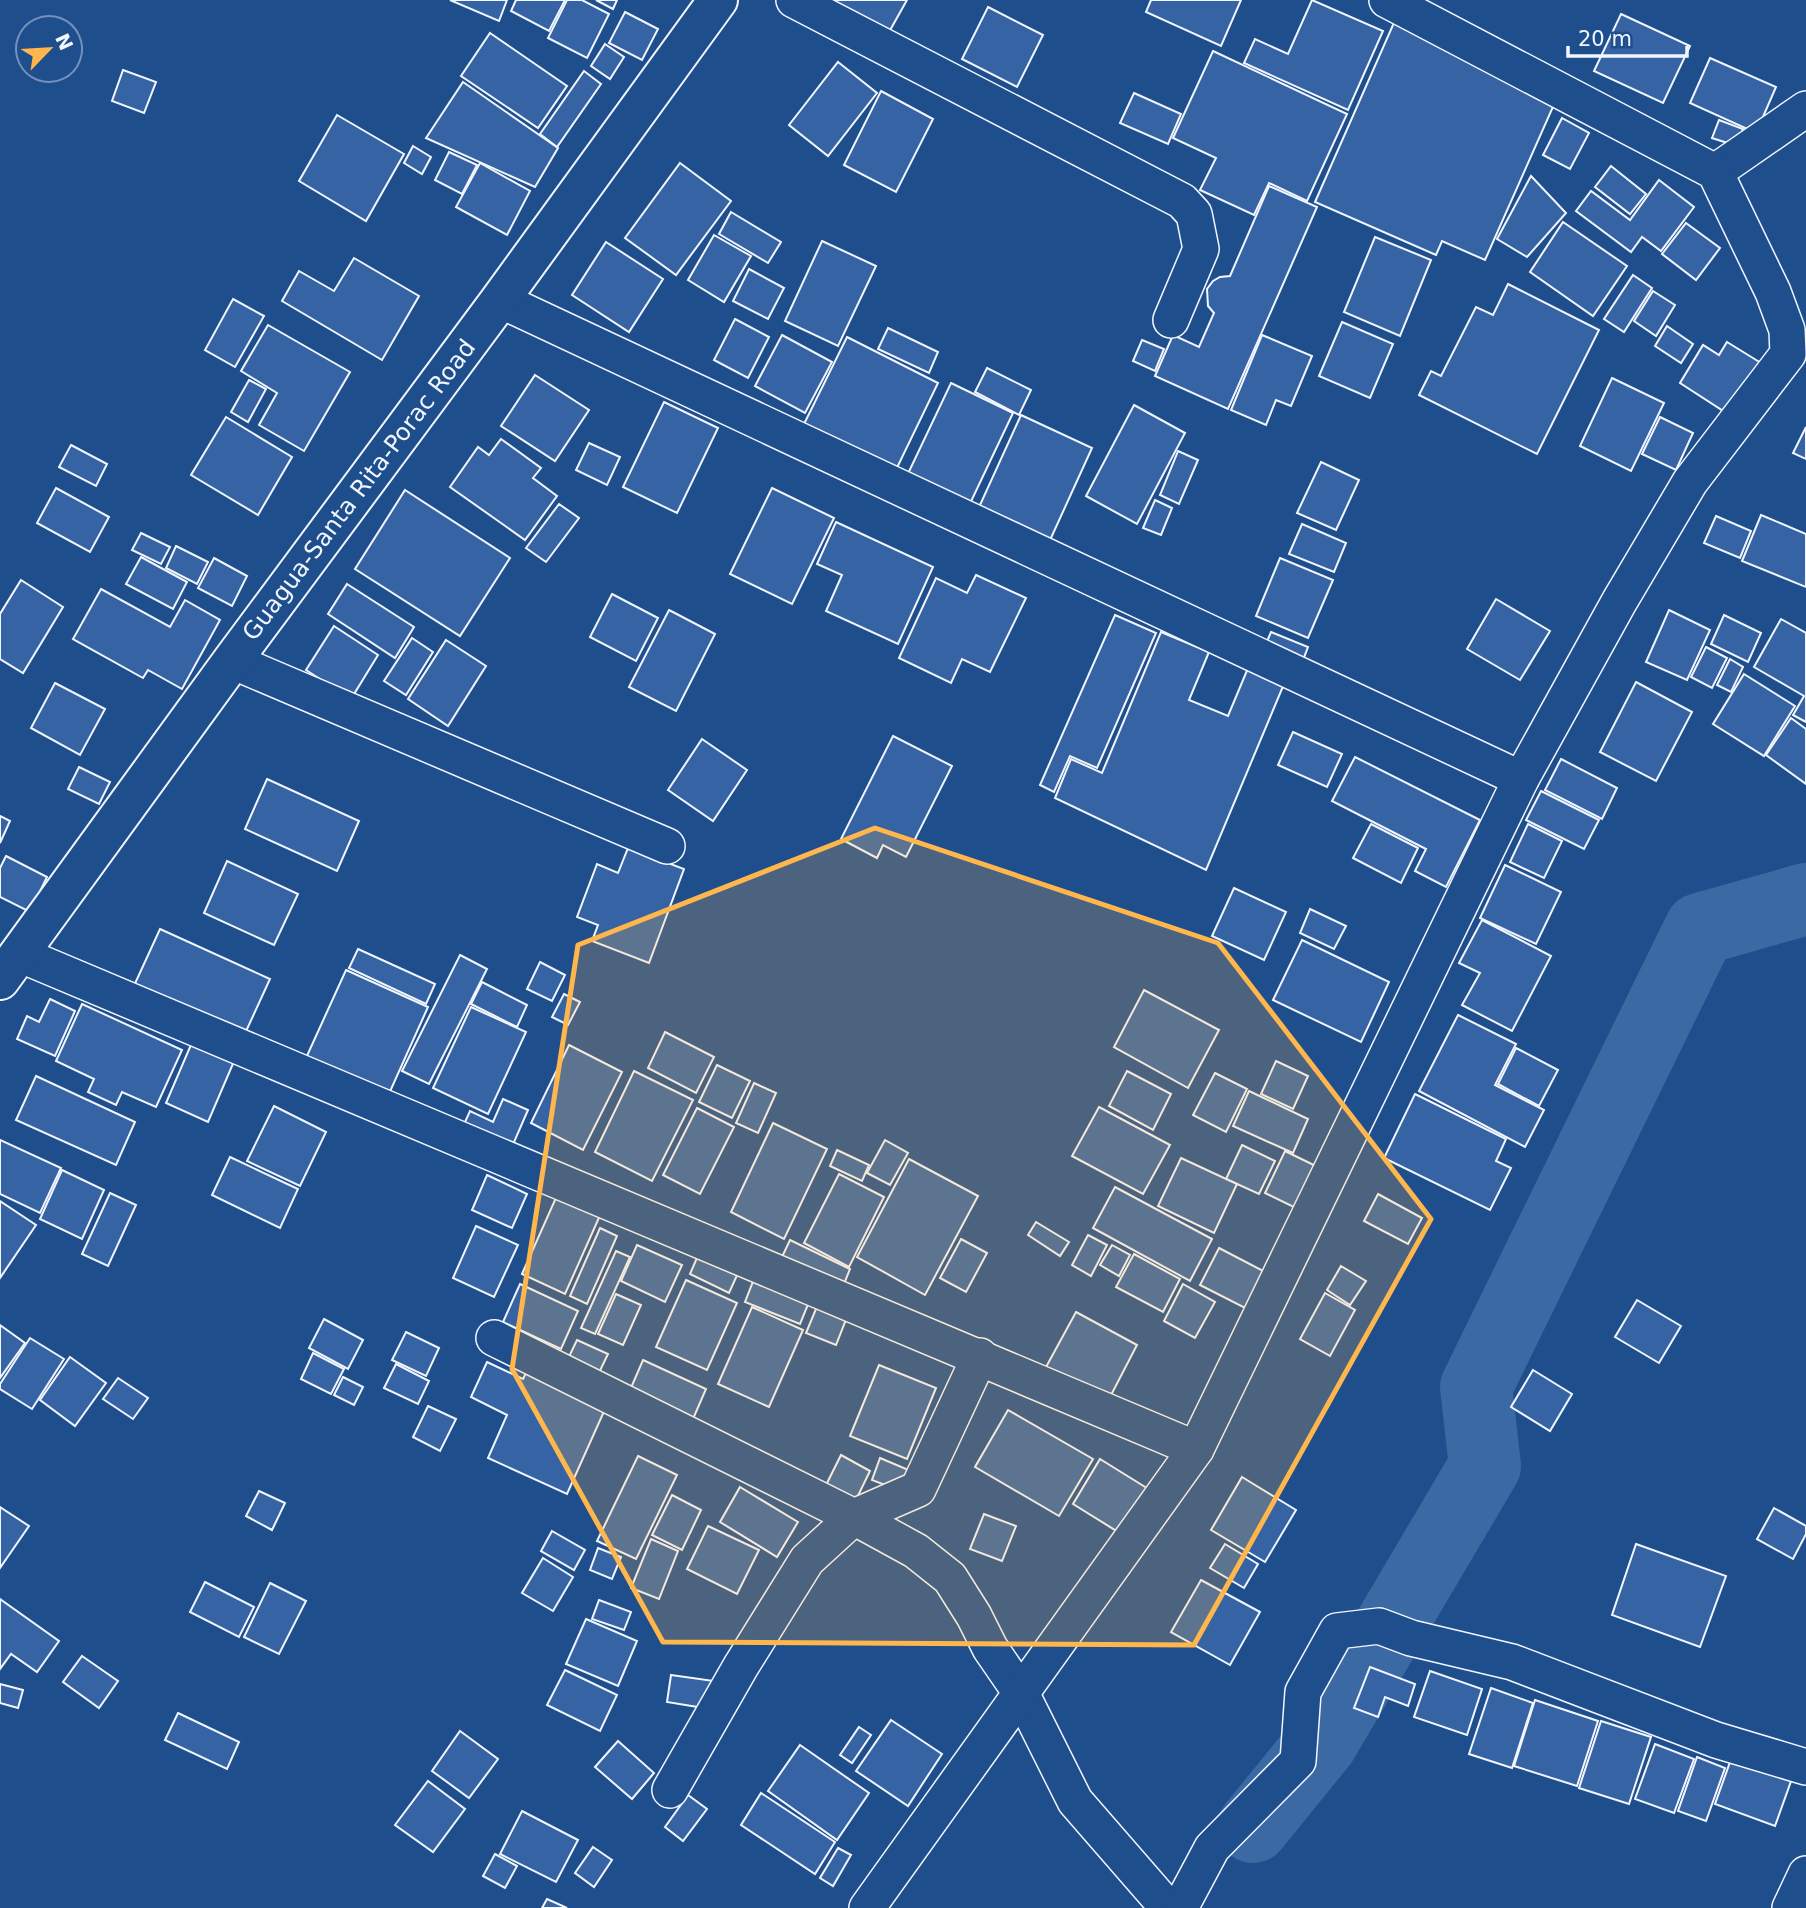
<svg xmlns="http://www.w3.org/2000/svg" width="1806" height="1908" viewBox="0 0 1806 1908" font-family="'DejaVu Sans',sans-serif">
  <style>
    .lines { fill: none; stroke-linecap: round; stroke-linejoin: round }
    .river { stroke: #3b69a3; stroke-width: 72 }
    .building { fill: #3563a3; stroke: #f2f6ff; stroke-width: 2 }
    .minor-casing { stroke: #f2f6ff; stroke-width: 38 }
    .secondary-casing { stroke: #f2f6ff; stroke-width: 42 }
    .minor { stroke: #1f4e8c; stroke-width: 35 }
    .secondary { stroke: #1f4e8c; stroke-width: 38 }
    .marked { fill: #ffb74d; fill-opacity: 0.2; stroke: #ffb74d; stroke-width: 5; stroke-linejoin: round }
    .labels { text-anchor: middle; stroke-width: 5; stroke-linejoin: round; paint-order: stroke }
    .street-label { font-size: 24px; fill: #f2f6ff; stroke: #1f4e8c }
  </style>
  <rect width="100%" height="100%" fill="#1f4e8c"/>
  <g class="lines">
    <path class="river" d="M1253 1827 1322 1742 1485 1466 1476 1387 1700 929 1806 899"/>
  </g>
  <g class="building">
    <path d="M450 0H507L499 21Z"/>
    <path d="M516 0H565L549 31 511 11Z"/>
    <path d="M567 0H582L609 14 587 58 548 38Z"/>
    <path d="M596 0H617L613 9Z"/>
    <path d="M823 0H907L884 41Z"/>
    <path d="M1151 0H1241L1221 46 1146 12Z"/>
    <path d="M1312 0 1383 31 1348 110 1244 63 1255 39 1288 54Z"/>
    <path d="M988 7 1043 35 1017 87 962 59Z"/>
    <path d="M625 12 658 29 642 60 609 43Z"/>
    <path d="M1621 14 1690 46 1663 103 1594 71Z"/>
    <path d="M1396 18 1556 100 1485 260 1442 241 1436 255 1315 202Z"/>
    <path d="M490 33 567 86 538 128 461 76Z"/>
    <path d="M605 44 624 57 610 79 591 66Z"/>
    <path d="M1213 51 1347 114 1307 201 1269 183 1254 215 1200 190 1216 158 1173 138Z"/>
    <path d="M1710 58 1776 87 1756 133 1690 103Z"/>
    <path d="M838 62 877 93 828 156 789 125Z"/>
    <path d="M123 70 156 82 144 113 112 101Z"/>
    <path d="M584 71 601 84 557 147 540 134Z"/>
    <path d="M463 82 558 148 535 187 426 138Z"/>
    <path d="M881 91 933 119 896 192 844 165Z"/>
    <path d="M1134 93 1181 114 1168 144 1120 123Z"/>
    <path d="M337 115 404 154 366 221 299 181Z"/>
    <path d="M1562 118 1589 133 1570 169 1543 155Z"/>
    <path d="M1719 120 1743 129 1737 146 1712 138Z"/>
    <path d="M413 146 431 157 422 174 404 163Z"/>
    <path d="M449 152 477 165 462 194 435 180Z"/>
    <path d="M480 163 530 191 507 235 456 207Z"/>
    <path d="M680 163 731 201 676 275 625 238Z"/>
    <path d="M1611 166 1646 194 1630 214 1595 187Z"/>
    <path d="M1531 176 1566 213 1527 257 1497 239Z"/>
    <path d="M1659 180 1694 207 1661 251 1642 237 1631 252 1576 211 1591 191 1630 220Z"/>
    <path d="M1269 186 1317 207 1228 409 1155 376 1173 335 1199 347 1214 313 1208 306 1207 289 1213 281 1220 277 1230 276Z"/>
    <path d="M731 212 781 242 768 263 719 234Z"/>
    <path d="M1563 222 1627 266 1593 316 1530 272Z"/>
    <path d="M1686 223 1720 248 1696 280 1662 254Z"/>
    <path d="M714 235 751 256 724 302 688 280Z"/>
    <path d="M1375 237 1431 260 1400 336 1344 312Z"/>
    <path d="M822 241 876 266 838 346 785 321Z"/>
    <path d="M606 242 663 279 629 332 572 295Z"/>
    <path d="M354 258 419 296 382 360 282 301 299 271 334 291Z"/>
    <path d="M749 269 784 288 768 319 733 301Z"/>
    <path d="M1633 275 1652 288 1624 332 1604 319Z"/>
    <path d="M1508 284 1599 330 1537 454 1419 395 1431 371 1441 376 1476 307 1493 315Z"/>
    <path d="M1653 291 1675 305 1656 336 1634 321Z"/>
    <path d="M233 299 264 316 235 367 205 350Z"/>
    <path d="M735 319 769 337 748 378 714 360Z"/>
    <path d="M1342 322 1393 344 1370 398 1319 376Z"/>
    <path d="M268 325 350 372 304 451 259 425 277 393 241 371Z"/>
    <path d="M1667 326 1693 344 1681 363 1655 346Z"/>
    <path d="M888 328 938 352 929 373 878 349Z"/>
    <path d="M782 335 832 362 805 413 755 386Z"/>
    <path d="M1262 335 1312 356 1291 406 1276 400 1266 425 1231 410Z"/>
    <path d="M847 337 938 383 894 474 802 428Z"/>
    <path d="M1142 340 1164 349 1155 371 1133 361Z"/>
    <path d="M1727 342 1761 363 1728 414 1680 383 1703 345 1719 355Z"/>
    <path d="M987 368 1031 390 1019 415 975 392Z"/>
    <path d="M535 375 589 410 555 461 501 426Z"/>
    <path d="M1612 378 1664 403 1631 471 1580 446Z"/>
    <path d="M249 380 266 389 248 422 231 412Z"/>
    <path d="M951 383 1013 413 966 512 904 482Z"/>
    <path d="M664 402 718 428 677 513 623 487Z"/>
    <path d="M1134 405 1185 433 1137 524 1086 496Z"/>
    <path d="M1021 415 1092 448 1046 549 975 516Z"/>
    <path d="M226 417 292 457 258 515 191 475Z"/>
    <path d="M1660 417 1693 433 1676 470 1642 454Z"/>
    <path d="M1806 427V459L1793 453Z"/>
    <path d="M501 439 541 468 533 478 557 496 525 540 450 487 478 447 489 455Z"/>
    <path d="M589 443 620 457 607 485 576 470Z"/>
    <path d="M71 445 107 464 96 486 59 467Z"/>
    <path d="M1178 451 1198 460 1179 504 1160 495Z"/>
    <path d="M1321 462 1359 480 1336 530 1297 513Z"/>
    <path d="M56 488 109 517 90 552 37 523Z"/>
    <path d="M772 488 834 518 792 604 730 574Z"/>
    <path d="M405 490 510 558 460 636 355 569Z"/>
    <path d="M1155 500 1172 508 1161 535 1143 528Z"/>
    <path d="M559 504 579 518 546 562 526 548Z"/>
    <path d="M1761 515 1806 534V587L1742 561Z"/>
    <path d="M1716 516 1751 531 1740 558 1704 543Z"/>
    <path d="M836 522 933 567 898 644 826 611 842 575 817 564Z"/>
    <path d="M1302 524 1346 543 1334 572 1289 554Z"/>
    <path d="M141 533 170 547 161 564 132 550Z"/>
    <path d="M176 546 208 562 197 584 166 568Z"/>
    <path d="M141 557 187 582 173 609 126 584Z"/>
    <path d="M214 558 247 576 232 606 198 588Z"/>
    <path d="M1280 558 1333 580 1308 638 1256 616Z"/>
    <path d="M976 575 1026 598 990 672 962 659 951 683 899 658 936 578 967 593Z"/>
    <path d="M21 580 63 607 23 673 0 659V614Z"/>
    <path d="M347 584 414 627 395 658 328 614Z"/>
    <path d="M101 589 170 627 185 600 220 620 182 689 148 670 143 678 73 639Z"/>
    <path d="M612 594 658 618 636 661 590 637Z"/>
    <path d="M1496 599 1550 631 1520 680 1467 649Z"/>
    <path d="M669 610 715 634 676 711 629 687Z"/>
    <path d="M1669 610 1710 630 1687 680 1646 662Z"/>
    <path d="M1115 615 1156 633 1097 768 1070 756 1054 792 1040 785Z"/>
    <path d="M1724 615 1761 633 1748 662 1711 644Z"/>
    <path d="M1781 619 1806 633V722L1793 715 1804 696 1754 667Z"/>
    <path d="M334 626 378 655 351 699 306 670Z"/>
    <path d="M1161 632 1209 652 1189 700 1228 716 1248 668 1284 684 1206 870 1055 798 1071 759 1102 773Z"/>
    <path d="M1271 632 1308 647 1300 668 1262 653Z"/>
    <path d="M412 638 433 652 406 695 384 681Z"/>
    <path d="M446 640 486 666 448 726 408 699Z"/>
    <path d="M1706 647 1727 658 1712 688 1691 677Z"/>
    <path d="M1730 659 1743 667 1731 692 1717 685Z"/>
    <path d="M1744 674 1795 706 1764 756 1713 724Z"/>
    <path d="M1636 682 1692 712 1656 781 1600 752Z"/>
    <path d="M55 683 105 709 80 755 31 728Z"/>
    <path d="M1791 718 1806 729V784L1766 755Z"/>
    <path d="M1293 732 1342 754 1327 787 1278 765Z"/>
    <path d="M893 736 952 766 906 857 883 845 877 858 841 839Z"/>
    <path d="M702 739 747 770 713 821 668 790Z"/>
    <path d="M1355 757 1480 820 1446 887 1415 871 1426 849 1332 801Z"/>
    <path d="M1561 759 1617 788 1602 819 1545 790Z"/>
    <path d="M79 767 110 782 99 804 68 789Z"/>
    <path d="M267 779 359 821 337 871 245 829Z"/>
    <path d="M1541 791 1599 820 1584 849 1526 820Z"/>
    <path d="M0 816 10 821 0 843Z"/>
    <path d="M1371 824 1418 848 1401 883 1353 858Z"/>
    <path d="M1528 824 1562 841 1544 878 1510 862Z"/>
    <path d="M628 848 684 869 649 963 592 941 598 925 577 917 597 864 618 873Z"/>
    <path d="M6 856 47 877 30 912 0 897V868Z"/>
    <path d="M227 861 298 894 274 945 204 913Z"/>
    <path d="M1505 865 1561 892 1536 944 1480 918Z"/>
    <path d="M1234 888 1286 912 1264 960 1212 936Z"/>
    <path d="M1310 909 1346 926 1334 949 1300 933Z"/>
    <path d="M1482 920 1551 956 1512 1031 1462 1005 1480 973 1459 963Z"/>
    <path d="M160 929 270 979 242 1040 132 990Z"/>
    <path d="M1302 940 1389 982 1361 1042 1273 1000Z"/>
    <path d="M358 949 435 984 426 1004 349 968Z"/>
    <path d="M460 955 487 969 429 1084 402 1071Z"/>
    <path d="M540 962 565 975 552 1001 527 989Z"/>
    <path d="M346 970 428 1007 388 1096 306 1058Z"/>
    <path d="M482 982 527 1005 517 1027 471 1004Z"/>
    <path d="M1144 990 1219 1030 1188 1088 1114 1047Z"/>
    <path d="M564 994 580 1002 568 1025 552 1017Z"/>
    <path d="M50 999 75 1011 55 1056 17 1039 27 1016 39 1022Z"/>
    <path d="M82 1004 182 1050 156 1107 122 1092 116 1105 88 1092 94 1079 56 1061Z"/>
    <path d="M471 1007 526 1032 488 1114 433 1088Z"/>
    <path d="M1458 1015 1516 1044 1495 1085 1544 1110 1525 1147 1419 1091Z"/>
    <path d="M665 1032 714 1057 696 1093 648 1068Z"/>
    <path d="M193 1040 235 1059 208 1122 166 1103Z"/>
    <path d="M569 1045 622 1072 583 1150 531 1123Z"/>
    <path d="M1516 1048 1558 1070 1539 1106 1498 1084Z"/>
    <path d="M1276 1061 1308 1076 1293 1109 1261 1094Z"/>
    <path d="M717 1065 750 1081 732 1118 699 1102Z"/>
    <path d="M634 1071 693 1100 652 1181 595 1152Z"/>
    <path d="M1127 1071 1171 1094 1153 1130 1109 1106Z"/>
    <path d="M1215 1073 1247 1089 1226 1132 1193 1115Z"/>
    <path d="M36 1076 135 1122 116 1165 16 1120Z"/>
    <path d="M754 1083 776 1093 758 1133 736 1123Z"/>
    <path d="M1249 1091 1308 1119 1293 1153 1233 1126Z"/>
    <path d="M1415 1094 1506 1139 1496 1161 1511 1168 1490 1210 1384 1158Z"/>
    <path d="M503 1099 528 1110 508 1156 460 1133 470 1111 493 1122Z"/>
    <path d="M274 1106 326 1132 300 1186 247 1161Z"/>
    <path d="M1099 1107 1170 1145 1143 1194 1072 1156Z"/>
    <path d="M697 1108 734 1127 700 1194 663 1175Z"/>
    <path d="M773 1123 827 1149 784 1239 731 1212Z"/>
    <path d="M0 1140 61 1168 40 1213 0 1194Z"/>
    <path d="M885 1140 908 1153 890 1185 867 1173Z"/>
    <path d="M1242 1145 1275 1161 1259 1194 1226 1179Z"/>
    <path d="M837 1150 869 1165 862 1181 830 1166Z"/>
    <path d="M1285 1151 1324 1170 1304 1212 1265 1193Z"/>
    <path d="M230 1157 298 1189 280 1228 212 1195Z"/>
    <path d="M1181 1158 1237 1184 1214 1233 1158 1206Z"/>
    <path d="M909 1159 978 1196 925 1295 857 1257Z"/>
    <path d="M62 1170 104 1190 82 1239 40 1219Z"/>
    <path d="M839 1174 884 1197 849 1267 804 1243Z"/>
    <path d="M487 1175 527 1194 512 1228 472 1210Z"/>
    <path d="M1115 1187 1212 1239 1190 1281 1093 1228Z"/>
    <path d="M559 1191 602 1211 565 1294 522 1274Z"/>
    <path d="M110 1193 136 1205 108 1266 82 1254Z"/>
    <path d="M1378 1194 1422 1218 1408 1244 1364 1221Z"/>
    <path d="M0 1201 36 1225 0 1278Z"/>
    <path d="M1036 1222 1069 1242 1060 1256 1028 1235Z"/>
    <path d="M476 1226 518 1245 494 1297 453 1278Z"/>
    <path d="M600 1228 617 1236 587 1304 570 1296Z"/>
    <path d="M1088 1235 1107 1245 1091 1276 1072 1265Z"/>
    <path d="M961 1239 987 1253 966 1292 940 1278Z"/>
    <path d="M790 1240 850 1269 842 1289 780 1261Z"/>
    <path d="M637 1245 682 1265 665 1302 621 1281Z"/>
    <path d="M1112 1245 1130 1255 1119 1276 1100 1265Z"/>
    <path d="M1219 1248 1267 1273 1249 1310 1200 1285Z"/>
    <path d="M616 1251 630 1257 595 1334 581 1328Z"/>
    <path d="M699 1253 739 1271 729 1293 690 1274Z"/>
    <path d="M1134 1254 1180 1279 1163 1312 1116 1287Z"/>
    <path d="M1341 1266 1366 1281 1350 1305 1327 1290Z"/>
    <path d="M754 1279 809 1302 800 1324 745 1302Z"/>
    <path d="M686 1280 737 1303 707 1370 656 1347Z"/>
    <path d="M520 1284 578 1311 561 1349 503 1322Z"/>
    <path d="M1183 1284 1215 1302 1195 1338 1164 1321Z"/>
    <path d="M1325 1293 1355 1310 1330 1356 1300 1339Z"/>
    <path d="M616 1294 641 1305 623 1345 598 1334Z"/>
    <path d="M1637 1300 1681 1326 1659 1363 1615 1337Z"/>
    <path d="M818 1304 847 1317 836 1345 806 1333Z"/>
    <path d="M752 1307 803 1330 769 1407 718 1384Z"/>
    <path d="M1076 1312 1137 1345 1108 1401 1046 1367Z"/>
    <path d="M324 1319 363 1340 348 1369 309 1348Z"/>
    <path d="M0 1325 25 1343 0 1378Z"/>
    <path d="M406 1332 439 1348 426 1376 392 1360Z"/>
    <path d="M30 1338 64 1359 32 1409 0 1389V1384Z"/>
    <path d="M577 1340 608 1354 596 1379 565 1365Z"/>
    <path d="M313 1353 344 1369 331 1394 301 1379Z"/>
    <path d="M70 1357 106 1383 75 1426 40 1400Z"/>
    <path d="M643 1360 706 1389 693 1419 630 1390Z"/>
    <path d="M487 1362 523 1379 527 1371 606 1407 567 1494 488 1458 507 1415 471 1397Z"/>
    <path d="M396 1364 429 1381 418 1404 384 1388Z"/>
    <path d="M879 1365 936 1388 907 1459 850 1436Z"/>
    <path d="M1533 1370 1572 1394 1550 1431 1511 1407Z"/>
    <path d="M343 1377 363 1387 354 1405 334 1395Z"/>
    <path d="M118 1378 148 1398 133 1419 103 1399Z"/>
    <path d="M428 1406 456 1419 440 1451 413 1437Z"/>
    <path d="M1008 1410 1093 1459 1059 1516 975 1467Z"/>
    <path d="M841 1455 870 1471 854 1504 824 1489Z"/>
    <path d="M638 1456 677 1475 636 1559 597 1541Z"/>
    <path d="M880 1458 911 1471 903 1492 872 1480Z"/>
    <path d="M1100 1459 1150 1490 1123 1535 1073 1504Z"/>
    <path d="M1242 1477 1296 1510 1265 1562 1211 1530Z"/>
    <path d="M740 1487 798 1522 777 1557 720 1522Z"/>
    <path d="M259 1491 285 1503 272 1530 246 1516Z"/>
    <path d="M672 1495 701 1510 682 1550 652 1535Z"/>
    <path d="M0 1507 29 1526 0 1568Z"/>
    <path d="M1774 1508 1806 1526V1534L1793 1559 1757 1539Z"/>
    <path d="M984 1514 1016 1526 1002 1561 970 1549Z"/>
    <path d="M708 1526 759 1550 737 1594 687 1569Z"/>
    <path d="M552 1531 585 1550 574 1570 541 1551Z"/>
    <path d="M651 1539 678 1551 659 1599 631 1588Z"/>
    <path d="M1225 1544 1258 1564 1244 1588 1210 1568Z"/>
    <path d="M1636 1544 1726 1576 1700 1647 1612 1615Z"/>
    <path d="M598 1548 621 1557 612 1579 590 1570Z"/>
    <path d="M543 1558 573 1577 553 1611 522 1593Z"/>
    <path d="M1201 1580 1260 1612 1230 1665 1171 1632Z"/>
    <path d="M205 1582 254 1607 239 1637 190 1612Z"/>
    <path d="M270 1583 306 1601 279 1654 244 1637Z"/>
    <path d="M0 1599 59 1641 37 1672 11 1654 0 1669Z"/>
    <path d="M599 1600 631 1612 624 1630 592 1619Z"/>
    <path d="M586 1619 637 1641 618 1686 566 1664Z"/>
    <path d="M82 1656 118 1681 99 1708 63 1682Z"/>
    <path d="M1370 1667 1415 1684 1408 1706 1385 1697 1378 1717 1354 1708Z"/>
    <path d="M565 1670 617 1695 600 1731 547 1705Z"/>
    <path d="M1430 1671 1482 1689 1467 1735 1414 1717Z"/>
    <path d="M671 1675 714 1681 710 1709 667 1702Z"/>
    <path d="M0 1684 23 1690 18 1708 0 1703Z"/>
    <path d="M1491 1688 1533 1703 1512 1768 1469 1754Z"/>
    <path d="M1535 1700 1598 1721 1577 1786 1514 1766Z"/>
    <path d="M178 1713 239 1742 227 1769 165 1740Z"/>
    <path d="M891 1720 942 1754 908 1806 856 1771Z"/>
    <path d="M1601 1721 1651 1737 1629 1804 1579 1788Z"/>
    <path d="M859 1727 871 1735 852 1763 840 1755Z"/>
    <path d="M460 1731 498 1759 469 1798 432 1771Z"/>
    <path d="M618 1741 654 1773 632 1799 595 1767Z"/>
    <path d="M1655 1744 1694 1759 1674 1813 1635 1799Z"/>
    <path d="M800 1745 869 1793 837 1840 768 1791Z"/>
    <path d="M1735 1748 1795 1770 1775 1826 1715 1804Z"/>
    <path d="M1697 1757 1725 1768 1706 1821 1678 1811Z"/>
    <path d="M428 1781 465 1809 433 1852 395 1825Z"/>
    <path d="M761 1793 835 1842 815 1874 741 1825Z"/>
    <path d="M688 1795 707 1809 683 1841 665 1827Z"/>
    <path d="M522 1811 578 1840 556 1882 500 1854Z"/>
    <path d="M593 1847 612 1860 594 1887 575 1873Z"/>
    <path d="M838 1848 851 1855 833 1886 820 1878Z"/>
    <path d="M495 1854 517 1866 505 1888 483 1876Z"/>
    <path d="M547 1899 567 1908H542Z"/>
  </g>
  <g class="lines">
    <g class="minor-casing">
      <g id="minor">
        <path d="M794 0 1182 201 1194 214 1201 249 1171 320"/>
        <path d="M1715 172 1806 109"/>
        <path d="M500 300 1521 779"/>
        <path d="M232 661 667 846"/>
        <path d="M19 954 1196 1449"/>
        <path d="M494 1338 854 1517 916 1551 950 1578 974 1616 990 1648 1021 1693 1075 1801 1168 1908"/>
        <path d="M670 1790 741 1666 807 1560 854 1517 918 1489 980 1356"/>
        <path d="M867 1908 1196 1449 1521 779 1619 602 1690 482 1788 354 1787 330 1773 292 1715 172 1387 0"/>
        <path d="M1180 1908 1212 1848 1298 1761 1303 1692 1337 1631 1379 1626 1411 1638 1512 1662 1716 1740 1806 1767"/>
        <path d="M1790 1908 1806 1874"/>
      </g>
    </g>
    <g class="secondary-casing">
      <path id="secondary" d="M0 980 232 661 500 300 718 0"/>
    </g>
    <use href="#minor" class="minor"/>
    <use href="#secondary" class="secondary"/>
  </g>
  <path class="marked" d="M875 828 1218 943 1431 1219 1194 1645 663 1642 512 1369 578 945Z"/>
  <g class="labels">
    <g class="street-label">
      <text transform="translate(359 490) rotate(-53)" y="8">Guagua-Santa Rita-Porac Road</text>
    </g>
  </g>
  <g transform="translate(49 49) rotate(65)"><circle r="33" fill="#1f4e8c" stroke="#7391ba" stroke-width="2"/>
  <path d="M0-5L12 26L0 18L-12 26Z" fill="#ffb74d"/>
  <text y="-10" font-size="19" font-weight="bold" text-anchor="middle" fill="#f2f6ff">N</text>
  </g>
  <path d="M1568 46v10h119v-10" fill="none" stroke="#f2f6ff" stroke-width="3.5"/>
  <text x="1578" y="46" font-size="21" fill="#f2f6ff" stroke="#1f4e8c" stroke-width="5" paint-order="stroke">20 m</text>
</svg>
